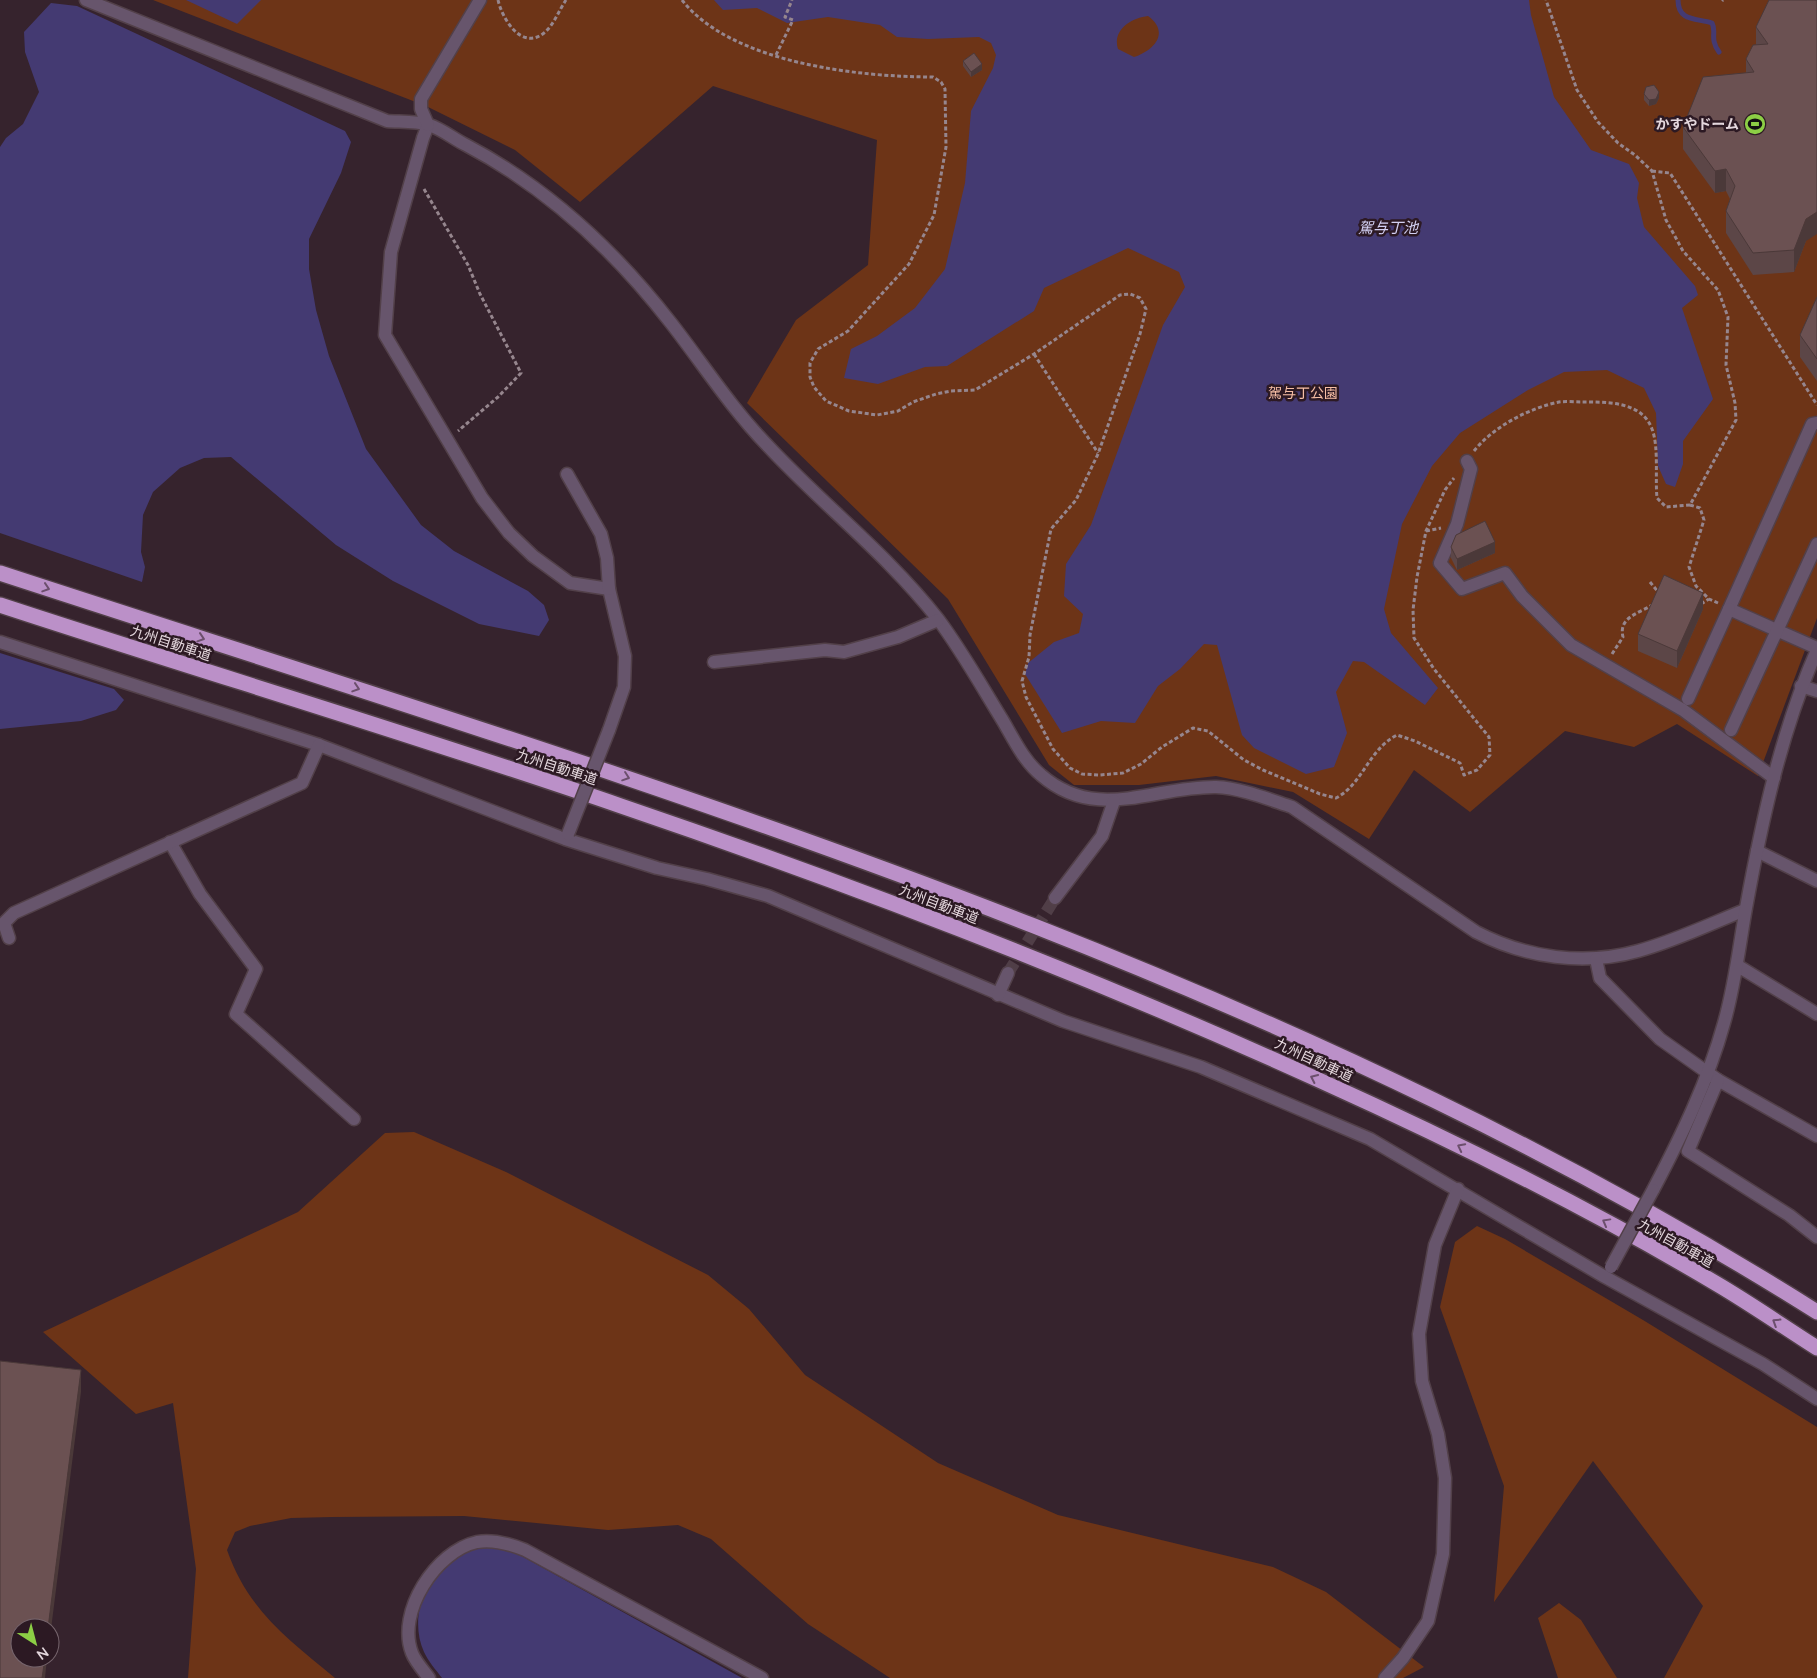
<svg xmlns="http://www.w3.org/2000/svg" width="1817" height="1678" viewBox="0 0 1817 1678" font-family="'Nunito Sans','Noto Sans JP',sans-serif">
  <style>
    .green { fill: #6d3417 }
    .water { fill: #443a72; fill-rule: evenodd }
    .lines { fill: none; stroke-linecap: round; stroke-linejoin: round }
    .stream { stroke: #443a72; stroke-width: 5 }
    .minor-tunnel { stroke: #503e47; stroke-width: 12; stroke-dasharray: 12 6; stroke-linecap: butt }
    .minor-casing { stroke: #524049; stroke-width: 15 }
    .highway-casing { stroke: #524049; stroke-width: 18 }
    .path { stroke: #96868e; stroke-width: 3; stroke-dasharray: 4 2.5; stroke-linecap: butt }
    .minor { stroke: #67556c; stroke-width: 12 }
    .highway { stroke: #bb90c8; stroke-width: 15 }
    .minor-bridge-casing { stroke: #524049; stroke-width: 15; stroke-linecap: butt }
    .minor-bridge { stroke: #67556c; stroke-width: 12 }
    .wall { fill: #5c4647 }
    .shaded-wall { fill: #4b3939 }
    .building { fill: #6b5152; stroke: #4b3939 }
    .oneway { stroke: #6c4f6d }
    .labels { text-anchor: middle; stroke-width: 5; stroke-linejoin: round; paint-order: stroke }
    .poi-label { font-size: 14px; font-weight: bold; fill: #e4d7dd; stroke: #2c1923; text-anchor: end }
    .park-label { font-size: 14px; fill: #f6bea5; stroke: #2c1923 }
    .street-label { font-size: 14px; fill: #e4d7dd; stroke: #2c1923 }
    .water-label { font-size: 15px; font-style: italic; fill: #d2cff2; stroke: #2c1923 }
  </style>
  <rect width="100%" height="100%" fill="#36232d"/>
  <g class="green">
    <path d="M153 0H1817V618L1758 776 1677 724 1634 747 1565 731 1470 812 1414 770 1369 839 1293 792 1216 776 1139 785H1074L1049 765 948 599 747 403 796 320 868 265 877 140 713 86 580 202 515 150 426 106Z"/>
    <path d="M414 1132 506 1172 708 1275 749 1309 805 1375 938 1463 1058 1515 1273 1567 1326 1592 1424 1667 1403 1678H890L808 1624 711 1539 678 1525 608 1530 464 1516 332 1517 291 1518 250 1526 235 1532 227 1550C248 1610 287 1638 335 1678H188L196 1569 173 1403 136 1414 43 1332 298 1212 385 1133Z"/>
    <path d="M1477 1226 1505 1239 1643 1320 1817 1427V1678H1664L1703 1606 1593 1461 1494 1602 1504 1486 1440 1307 1455 1242Z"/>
    <path d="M1559 1603 1581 1620 1617 1678H1558L1538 1618Z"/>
  </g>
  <g class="water">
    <path d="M186 0H261L237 24Z"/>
    <path d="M714 0H1529L1531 15 1554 97 1591 150 1629 164 1639 183 1637 198 1644 227 1695 286 1698 295 1682 308 1713 399 1683 441V464L1675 487 1666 484 1658 466 1656 413 1644 388 1607 370 1564 372 1528 390 1460 433 1432 466 1402 524 1384 609 1391 633 1438 688 1425 705 1364 662 1353 661 1336 692 1347 733 1334 767 1306 774 1254 748 1242 735 1217 645 1204 644 1180 669 1158 686 1135 723 1101 721 1062 733 1025 674 1028 663 1054 642 1079 633 1083 614 1064 596 1066 564 1091 525 1163 325 1185 287 1179 272 1128 248 1044 288 1034 311 947 366 925 367 878 384 844 378 851 349 877 336 915 308 945 269 965 183 971 111 993 68 996 55 991 43 979 37 928 39 897 37 880 25 828 17 787 23 757 8 723 10ZM1148 16C1170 32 1155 50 1134 57L1118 49C1112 30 1131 18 1148 16Z"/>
    <path d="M51 3 77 6 345 131 351 142 341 173 309 239V269L316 310 329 356 366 449 421 525 454 551 528 591 544 605 549 620 539 636 479 624 393 581 336 545 231 457 204 458 180 468 153 492 143 515 141 552 145 567 142 582 0 533V147L6 138 23 124 39 92 25 52 24 32Z"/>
    <path d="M0 653 114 689 124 700 116 710 81 721 0 729Z"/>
    <path d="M473 1548H507L742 1678H442C436 1670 428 1661 424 1652 410 1621 422 1582 450 1562 457 1556 466 1552 473 1548Z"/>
  </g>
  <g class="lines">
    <path class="stream" d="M1678 0C1678 22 1697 18 1712 23 1717 32 1709 38 1719 52"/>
    <path class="minor-tunnel" d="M1008 973 1055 898"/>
    <g class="minor-casing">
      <g id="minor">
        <path d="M86 0 387 121C400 122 416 121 429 125 442 129 454 139 466 145 546 187 615 251 671 323 703 364 731 408 768 446 823 505 888 555 938 619 962 651 982 687 1003 721 1014 740 1024 761 1041 775 1096 823 1154 786 1216 787 1241 788 1268 799 1292 807L1476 932C1526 958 1584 966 1638 951 1675 941 1710 924 1745 910"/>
        <path d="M428 125 423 138 391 252 385 335 482 498 509 533 533 556 570 583 609 589 625 656 624 687 609 730"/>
        <path d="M428 125 421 109V99L480 0"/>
        <path d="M1817 423 1812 424 1729 609 1817 648"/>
        <path d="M1467 461 1471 469 1457 524 1440 563 1462 589 1505 573 1522 596 1571 645 1683 710 1774 778"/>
        <path d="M567 474 601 534 607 558 609 589"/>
        <path d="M0 642 319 745 565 839 657 868 707 879 768 896 1063 1021 1201 1067 1370 1139 1605 1277 1763 1364 1817 1399"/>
        <path d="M714 662 825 650 844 652 898 637 938 620"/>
        <path d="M1801 686 1817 691"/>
        <path d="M1688 699 1729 609"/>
        <path d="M1731 730 1817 544"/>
        <path d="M170 842 200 894 256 969 236 1014 354 1119"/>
        <path d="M1757 851 1817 881"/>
        <path d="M1055 898 1102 836 1114 801"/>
        <path d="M9 938 4 923 14 913 302 783 319 745"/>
        <path d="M1596 959 1600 978 1660 1039 1718 1080 1817 1136"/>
        <path d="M1738 966 1817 1014"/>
        <path d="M998 995 1008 973"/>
        <path d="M1718 1080 1688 1151 1789 1215 1817 1237"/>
        <path d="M1653 1190C1681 1137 1708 1081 1724 1023 1735 985 1739 947 1746 908 1762 820 1781 732 1817 650"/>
        <path d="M429 1678C423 1670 415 1661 412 1653 396 1612 436 1551 477 1542 493 1539 510 1544 525 1550L762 1678"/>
        <path d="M1385 1678 1403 1658 1428 1621 1443 1554 1445 1478 1438 1434 1422 1381 1419 1334 1435 1245 1458 1189"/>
      </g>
    </g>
    <g class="highway-casing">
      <g id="highway">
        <path d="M0 573C621 776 1260 961 1817 1312"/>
        <path d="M0 605C207 673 416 735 621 806 859 887 1093 977 1321 1081 1456 1142 1589 1208 1717 1284 1751 1304 1784 1327 1817 1348"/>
      </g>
    </g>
    <g class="path">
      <path d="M498 0C502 18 521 51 544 33 554 25 559 10 566 0"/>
      <path d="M682 0C731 63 858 77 933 77L941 82 945 89 946 147 934 215 909 264 848 331 818 349 810 363V377L814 387 826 401 849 411 877 415 898 411 913 402 936 394 951 391 975 390 1034 354 1120 295 1130 294 1140 298 1146 309 1140 334 1098 454 1076 500 1051 529 1030 635 1029 657 1022 681 1026 697 1053 749 1070 768 1082 774 1100 775 1123 773 1141 764 1162 747 1193 728 1208 731 1244 760 1263 770 1320 794 1336 798C1363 784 1368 750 1397 735L1415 741 1460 763 1464 775 1477 770 1490 755 1489 737 1434 669 1414 638 1413 610 1417 577 1426 531 1445 490 1454 478"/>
      <path d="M1722 1 1723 0"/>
      <path d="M776 55 793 20 785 17 792 0"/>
      <path d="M1652 171 1670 173 1817 405"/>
      <path d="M424 189 468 265 480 294 521 373 498 397 458 431"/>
      <path d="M1034 354 1098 453"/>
      <path d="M1474 451C1493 427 1529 408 1559 402 1566 401 1575 402 1582 402 1606 402 1642 401 1652 429 1659 447 1655 478 1657 498L1666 507 1690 505 1736 420 1735 403 1726 365 1728 317 1718 290 1683 251 1666 220 1652 171 1635 155 1618 143 1598 122 1577 90 1546 0"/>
      <path d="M1690 505 1700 508 1704 520 1689 567 1696 586 1709 599 1718 603"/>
      <path d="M1426 531 1441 528"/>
      <path d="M1650 582 1659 593"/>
      <path d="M1701 604 1709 599"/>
      <path d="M1612 654 1623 637C1618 617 1640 613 1652 605"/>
    </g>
    <use href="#minor" class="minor"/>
    <use href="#highway" class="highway"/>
    <g class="minor-bridge-casing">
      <g id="minor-bridge">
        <path d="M568 834 609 730"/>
        <path d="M1611 1267 1653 1190"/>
      </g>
    </g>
    <use href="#minor-bridge" class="minor-bridge"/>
  </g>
  <g class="wall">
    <path d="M1769 0 1806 241 1794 272 1753 275 1726 233V211L1730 199 1726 191 1715 193 1683 149V127L1746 73V59L1756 44V27Z"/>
    <path d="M963 61 982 70 971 77 963 66Z"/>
    <path d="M1644 94 1659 98 1656 104 1649 106 1644 100Z"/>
    <path d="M1817 297V381L1800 357V335Z"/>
    <path d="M1451 547 1495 553 1457 570 1451 558Z"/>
    <path d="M1703 609 1677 668 1638 651V634Z"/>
  </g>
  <g class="shaded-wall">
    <path d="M982 64V70L971 77V72Z"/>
    <path d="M1659 92V98L1656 104 1649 106V100Z"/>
    <path d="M1726 169V191L1715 193V171Z"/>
    <path d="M1817 212V234L1806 241 1794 272V250L1806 219Z"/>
    <path d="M1495 542V553L1457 570V559Z"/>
    <path d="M1703 593V609L1677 668V651Z"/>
    <path d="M81 1370V1392L50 1637V1628H48Z"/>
    <path d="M45 1658H47L45 1678H42Z"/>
  </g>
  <g class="building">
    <path d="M1769 0H1817V212L1806 219 1794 250 1753 253 1726 211 1735 186 1726 169 1715 171 1683 127 1703 77 1754 72 1746 59 1753 45 1768 44 1756 27Z"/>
    <path d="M974 53 982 64 971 72 963 61Z"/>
    <path d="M1654 85 1659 92 1656 99 1649 100 1644 94 1646 87Z"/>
    <path d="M1817 297V359L1800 335Z"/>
    <path d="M1485 521 1495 542 1457 559 1451 547 1456 535Z"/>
    <path d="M1664 575 1703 593 1677 651 1638 634Z"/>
    <path d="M0 1361 81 1370 48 1628H20V1658H45L42 1678H0Z"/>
  </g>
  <defs><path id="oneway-chevron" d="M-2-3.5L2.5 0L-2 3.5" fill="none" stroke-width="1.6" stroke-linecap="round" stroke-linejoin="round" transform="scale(1.25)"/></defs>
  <g class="oneway">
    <use href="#oneway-chevron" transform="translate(46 588) rotate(18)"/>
    <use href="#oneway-chevron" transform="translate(201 638) rotate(18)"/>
    <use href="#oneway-chevron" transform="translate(356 688) rotate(18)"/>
    <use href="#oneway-chevron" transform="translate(626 777) rotate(19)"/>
    <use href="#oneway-chevron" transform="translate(1314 1078) rotate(-155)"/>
    <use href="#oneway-chevron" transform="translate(1461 1147) rotate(-153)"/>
    <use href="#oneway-chevron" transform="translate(1606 1222) rotate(-151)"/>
    <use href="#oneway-chevron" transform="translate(1776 1322) rotate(-148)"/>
  </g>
  <defs>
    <g id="stadium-disc" transform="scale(1.125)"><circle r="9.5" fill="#8cce45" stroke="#2c1923"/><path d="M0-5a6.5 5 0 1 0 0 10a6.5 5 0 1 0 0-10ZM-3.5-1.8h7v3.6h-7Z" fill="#111"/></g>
  </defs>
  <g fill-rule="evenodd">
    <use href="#stadium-disc" x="1755" y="124"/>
  </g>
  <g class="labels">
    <g class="poi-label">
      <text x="1739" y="129">かすやドーム</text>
    </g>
    <g class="park-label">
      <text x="1303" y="398">駕与丁公園</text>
    </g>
    <g class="street-label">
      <text transform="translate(171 643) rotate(18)" y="5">九州自動車道</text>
      <text transform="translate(557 767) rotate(18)" y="5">九州自動車道</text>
      <text transform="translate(939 904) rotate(21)" y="5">九州自動車道</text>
      <text transform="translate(1314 1060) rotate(25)" y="5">九州自動車道</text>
      <text transform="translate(1676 1243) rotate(29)" y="5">九州自動車道</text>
    </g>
    <g class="water-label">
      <text x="1388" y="233">駕与丁池</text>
    </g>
  </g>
  <g transform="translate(35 1643) rotate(144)"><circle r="24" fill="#2c1923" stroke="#76656d"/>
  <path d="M0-4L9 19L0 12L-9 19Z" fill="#8cce45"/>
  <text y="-8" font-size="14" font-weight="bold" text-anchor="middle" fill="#e4d7dd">N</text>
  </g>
</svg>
